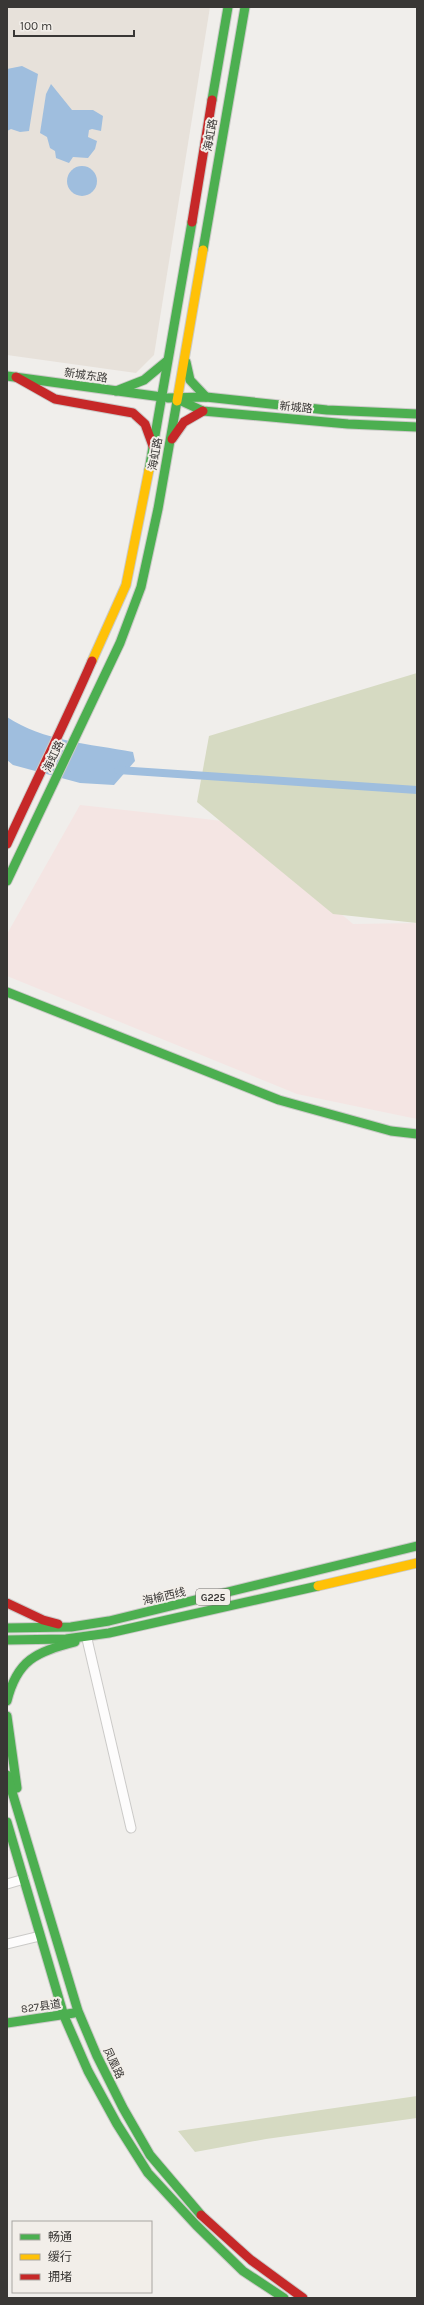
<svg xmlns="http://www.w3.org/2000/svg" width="424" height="2305" viewBox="0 0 424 2305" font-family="Karla,'Noto Sans SC',sans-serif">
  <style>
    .built { fill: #e7e1da }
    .education { fill: #f4e5e3 }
    .green { fill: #d6dac2 }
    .water { fill: #9fbede }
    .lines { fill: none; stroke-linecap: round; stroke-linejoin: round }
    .canal { stroke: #9fbede; stroke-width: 8 }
    .street-casing { stroke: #cbcac8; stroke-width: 11 }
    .fast-casing { stroke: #cbcac8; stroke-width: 11 }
    .slow-casing { stroke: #cbcac8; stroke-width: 11 }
    .jam-casing { stroke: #cbcac8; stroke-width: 11 }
    .street { stroke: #fdfcfc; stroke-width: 9 }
    .fast { stroke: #4caf50; stroke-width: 9 }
    .slow { stroke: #ffc107; stroke-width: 9 }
    .jam { stroke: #c62828; stroke-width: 9 }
    .labels { text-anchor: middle; stroke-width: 4; stroke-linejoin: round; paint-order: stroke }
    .shield { fill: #f2eee9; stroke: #706e6b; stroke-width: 1 }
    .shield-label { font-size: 10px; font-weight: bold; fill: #393735 }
    .street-label { font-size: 11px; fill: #393735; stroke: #f2eee9 }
  </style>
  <rect width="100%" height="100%" fill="#f0eeeb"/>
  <path class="built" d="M7 7H210L154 355 136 373 7 355Z"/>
  <path class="education" d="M80 805 232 822 353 924 417 923V1119L297 1094 7 976V934Z"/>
  <g class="green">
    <path d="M417 673V923L333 914 197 802 209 736Z"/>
    <path d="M417 2096V2118L266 2139 195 2152 178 2131Z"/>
  </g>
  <g class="water">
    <path d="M22 66 38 74 29 131 20 132 11 129 7 131V69Z"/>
    <path d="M51 84 72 110H93L103 116 101 131 92 129 89 130 88 137 97 141 95 149 88 158 73 157 69 163 56 158 55 151 50 148 47 137 40 133 46 94Z"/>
    <circle cx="82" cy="181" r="15"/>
    <path d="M7 717C43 741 90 744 133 752L135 761 114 785 80 783 13 765 7 760Z"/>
  </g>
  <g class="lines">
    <path class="canal" d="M118 770 417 790"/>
    <g class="street-casing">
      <g id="street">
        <path d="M87 1639 131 1828"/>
        <path d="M7 1884 24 1879"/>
        <path d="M7 1944 40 1936"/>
      </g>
    </g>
    <g class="fast-casing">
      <g id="fast">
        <path d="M212 100 228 7"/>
        <path d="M203 250 245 7"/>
        <path d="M186 362 190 380 206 397"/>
        <path d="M7 376 162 397"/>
        <path d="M116 391 144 380 167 361"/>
        <path d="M168 398 206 397 327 410 417 414"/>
        <path d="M177 399 203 411 348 424 417 427"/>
        <path d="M149 470 192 222"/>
        <path d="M7 881 120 643 141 587 158 509 177 401"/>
        <path d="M7 992 279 1100 391 1131 417 1134"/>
        <path d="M7 1628 71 1627 109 1621 417 1546"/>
        <path d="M7 1640 66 1639 109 1633 318 1586"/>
        <path d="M7 1701C17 1660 36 1652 75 1642"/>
        <path d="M7 1716 17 1788"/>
        <path d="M7 1775 78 2011 97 2056 123 2108 150 2155 201 2215"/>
        <path d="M7 1822 64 2016 88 2071 117 2124 148 2173 196 2225 243 2271 284 2298"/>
        <path d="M7 2023 74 2013"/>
      </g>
    </g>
    <g class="slow-casing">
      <g id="slow">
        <path d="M177 401 203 250"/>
        <path d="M92 661 126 585 149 470"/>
        <path d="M318 1586 417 1563"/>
      </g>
    </g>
    <g class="jam-casing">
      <g id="jam">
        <path d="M192 222 212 100"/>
        <path d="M16 377 55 399 133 413 145 424 153 446"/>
        <path d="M172 439 184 422 203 411"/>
        <path d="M7 844C35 783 65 723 92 661"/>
        <path d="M7 1603 43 1620 58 1624"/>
        <path d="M201 2215 251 2260 303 2298"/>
      </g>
    </g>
    <use href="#street" class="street"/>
    <use href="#fast" class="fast"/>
    <use href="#slow" class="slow"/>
    <use href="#jam" class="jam"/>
  </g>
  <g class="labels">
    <rect class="shield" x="196" y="1589" width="34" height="16" rx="3"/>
    <g class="shield-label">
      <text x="213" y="1601">G225</text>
    </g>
    <g class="street-label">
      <text transform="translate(210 135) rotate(-80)" y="4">海虹路</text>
      <text transform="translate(86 375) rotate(8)" y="4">新城东路</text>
      <text transform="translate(296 407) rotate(5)" y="4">新城路</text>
      <text transform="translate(155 454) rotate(-80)" y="4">海虹路</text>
      <text transform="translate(53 756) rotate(-65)" y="4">海虹路</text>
      <text transform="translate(164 1596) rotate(-13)" y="4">海榆西线</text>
      <text transform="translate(41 2006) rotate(-8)" y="4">827县道</text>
      <text transform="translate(114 2063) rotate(64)" y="4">凤凰路</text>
    </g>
  </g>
  <rect width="424" height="2305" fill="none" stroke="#393735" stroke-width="16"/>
  <rect x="12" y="2221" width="140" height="72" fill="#f2eee9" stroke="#a8a5a1"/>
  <rect x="20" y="2234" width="20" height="6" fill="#4caf50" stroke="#a8a5a1"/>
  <text x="48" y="2241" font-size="12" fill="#393735">畅通</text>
  <rect x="20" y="2254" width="20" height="6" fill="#ffc107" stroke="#a8a5a1"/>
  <text x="48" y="2261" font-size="12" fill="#393735">缓行</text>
  <rect x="20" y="2274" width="20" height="6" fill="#c62828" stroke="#a8a5a1"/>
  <text x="48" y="2281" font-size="12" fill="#393735">拥堵</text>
  <path d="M14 30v6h120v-6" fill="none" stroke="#393735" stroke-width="2"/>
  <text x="20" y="30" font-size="12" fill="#393735" stroke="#f2eee9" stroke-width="3" paint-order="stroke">100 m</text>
</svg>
